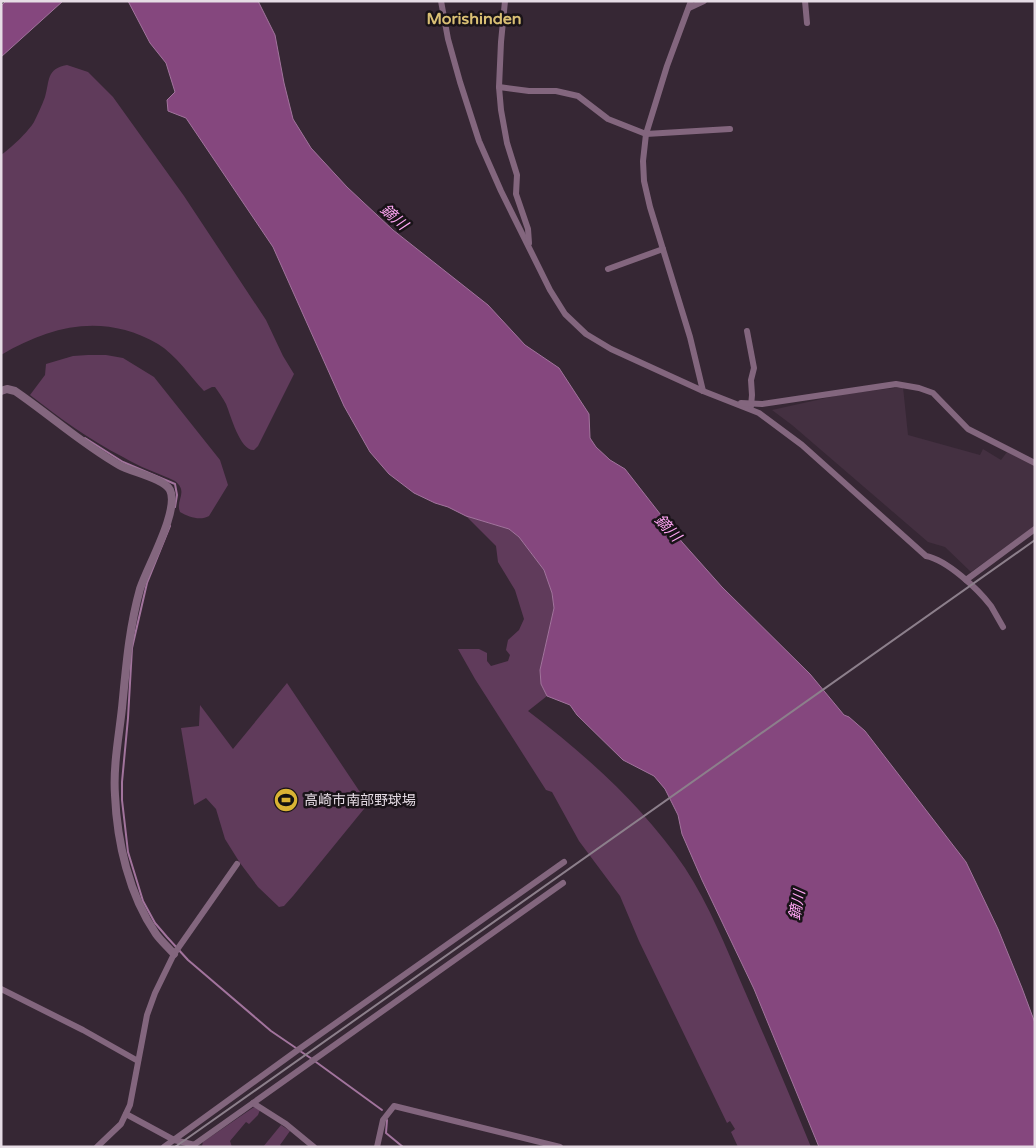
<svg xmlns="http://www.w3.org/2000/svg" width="1036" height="1148" viewBox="0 0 1036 1148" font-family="'Varela Round','Noto Sans JP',sans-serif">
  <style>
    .built { fill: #443041 }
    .green { fill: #603b5b }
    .water { fill: #85477e; stroke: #a2749d }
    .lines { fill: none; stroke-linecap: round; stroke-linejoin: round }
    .stream { stroke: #a2749d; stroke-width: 2 }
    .minor { stroke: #83667e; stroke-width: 6 }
    .tertiary { stroke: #83667e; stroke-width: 8 }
    .rail { stroke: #8c7f8b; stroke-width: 2 }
    .labels { text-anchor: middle; stroke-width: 5; stroke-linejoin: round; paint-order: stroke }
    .poi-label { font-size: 14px; fill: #e6dce5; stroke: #191318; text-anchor: start }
    .water-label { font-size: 15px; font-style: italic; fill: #ffa6f4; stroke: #191318 }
    .quarter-label { font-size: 16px; font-weight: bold; fill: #d9bf74; stroke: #191318 }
  </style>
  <rect width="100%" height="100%" fill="#362734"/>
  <path class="built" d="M903 387 908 435 980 455 983 449 1001 460 1007 452 1035 465V526L971 572 945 547 928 542 792 425 772 410 844 394Z"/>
  <g class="green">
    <path d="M67 65 88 72 113 97 184 196 266 320 283 356 294 374 258 446 254 450C240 451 231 416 226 404 223 398 219 393 215 387H212L204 391C190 376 176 355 158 344 104 313 52 325 1 355V155C10 149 29 131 34 122 38 114 42 105 45 97 50 80 46 69 67 65Z"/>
    <path d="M88 355H106L123 358 154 377 220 460 228 485 209 516C200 521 189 517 180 512 175 500 189 492 175 481 158 473 139 467 123 457 88 439 61 419 30 395L45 375 46 364 73 356Z"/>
    <path d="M466 516 509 529 519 537 544 570 552 593 554 608 540 670 541 684 547 696 528 711C587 756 643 806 685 868 709 905 726 947 743 987 766 1040 789 1093 811 1147H738L731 1132 735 1129 730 1121 727 1123 639 941 620 896 579 841 552 792 546 790 475 679 458 649H479L487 653V661L491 666 508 661 510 655 506 650 508 640 519 630 524 619 515 590 498 562 496 546Z"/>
    <path d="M287 683 368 804 293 896 284 906 279 907 258 887 240 863 225 839 216 809 206 798 194 805 181 728 199 726 200 705 233 749Z"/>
    <path d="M254 1107 260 1110 258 1115 249 1124 246 1122 230 1141 232 1147 202 1146 203 1142Z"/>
    <path d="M281 1125 290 1131 280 1145 282 1147H263Z"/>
  </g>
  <g class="water">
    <path d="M6 1H63L1 57V6Z"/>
    <path d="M128 1H258L275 35 284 83 293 119 311 148 347 187 393 230 488 305 525 345 559 368 589 414 590 438 596 447 610 460 625 469 682 542 722 587 810 674 844 715 849 717 865 731 966 862 998 929 1022 988 1035 1023V1147H819L754 989 702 880 682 834 678 815 665 789 654 776 623 760 577 715 570 705 547 696 541 684 540 670 554 608 552 593 544 570 519 537 509 529 466 516 448 507 435 503 414 493 389 474 370 452 344 406 273 247 186 118 168 111 167 100 175 92 166 63 150 43Z"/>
  </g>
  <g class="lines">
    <g class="stream">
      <path d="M85 438 123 462 175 484 177 495 175 507"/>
      <path d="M170 526 147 583 132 648 128 718 122 782V800L128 852 143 901 155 923 167 937 188 960 271 1031 296 1048"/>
      <path d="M300 1051 312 1059"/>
      <path d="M316 1062 382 1110"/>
      <path d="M387 1120 386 1133 403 1147"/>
    </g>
    <g class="minor">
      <path d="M441 1 448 39 460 82 479 141 501 191 550 290 565 314 586 334 611 349 703 391 759 413 802 445 926 556C947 560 978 589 991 606 995 613 999 620 1003 627"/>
      <path d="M505 1 501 42 499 87 501 110 507 143 517 175 516 194 528 229 529 243"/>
      <path d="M691 1 667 66 646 134 643 161 644 181 650 207 690 337 703 391"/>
      <path d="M805 1 807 23"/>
      <path d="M689 8 704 1"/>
      <path d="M499 87 529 91H556L578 96 608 119 646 134 730 129"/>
      <path d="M608 269 663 249"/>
      <path d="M747 331 754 368 751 380 752 395 751 406"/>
      <path d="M741 403 762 404 896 384 919 388 933 393 968 429 1035 463"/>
      <path d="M966 580 1035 529"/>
      <path d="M1 989 83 1030 138 1061"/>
      <path d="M253 1103 286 1124 314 1147"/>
      <path d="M126 1114 174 1140 195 1145"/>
      <path d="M97 1147 121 1124 130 1105 147 1015 155 993 174 954 237 864"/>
      <path d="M164 1147 295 1052 564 862"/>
      <path d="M191 1147 563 883"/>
      <path d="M377 1147 383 1120 394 1106 560 1147"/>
    </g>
    <path class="tertiary" d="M1 391 7 389 15 391C50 415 82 444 119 465 131 472 163 478 170 490 180 510 147 567 140 589 129 628 126 668 122 708 119 736 113 766 115 795 117 842 129 895 156 934 161 941 168 947 174 954"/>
    <path class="rail" d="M175 1147 1035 540"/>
  </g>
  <defs>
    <g id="stadium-disc" transform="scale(1.25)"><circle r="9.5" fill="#d9b334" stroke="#191318"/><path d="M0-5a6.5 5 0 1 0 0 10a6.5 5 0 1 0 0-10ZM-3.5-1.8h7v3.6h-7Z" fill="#111"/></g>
  </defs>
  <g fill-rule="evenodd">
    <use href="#stadium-disc" x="286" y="800"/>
  </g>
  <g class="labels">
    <g class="poi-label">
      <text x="304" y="805">高崎市南部野球場</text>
    </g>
    <g class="water-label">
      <text transform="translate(394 217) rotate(42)" y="5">鏑川</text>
      <text transform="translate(668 528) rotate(47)" y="5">鏑川</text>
      <text transform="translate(797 905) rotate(-80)" y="5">鏑川</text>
    </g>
    <g class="quarter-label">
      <text x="474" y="24">Morishinden</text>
    </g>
  </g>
  <rect width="1036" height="1148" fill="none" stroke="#e6dce5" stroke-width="5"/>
</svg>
